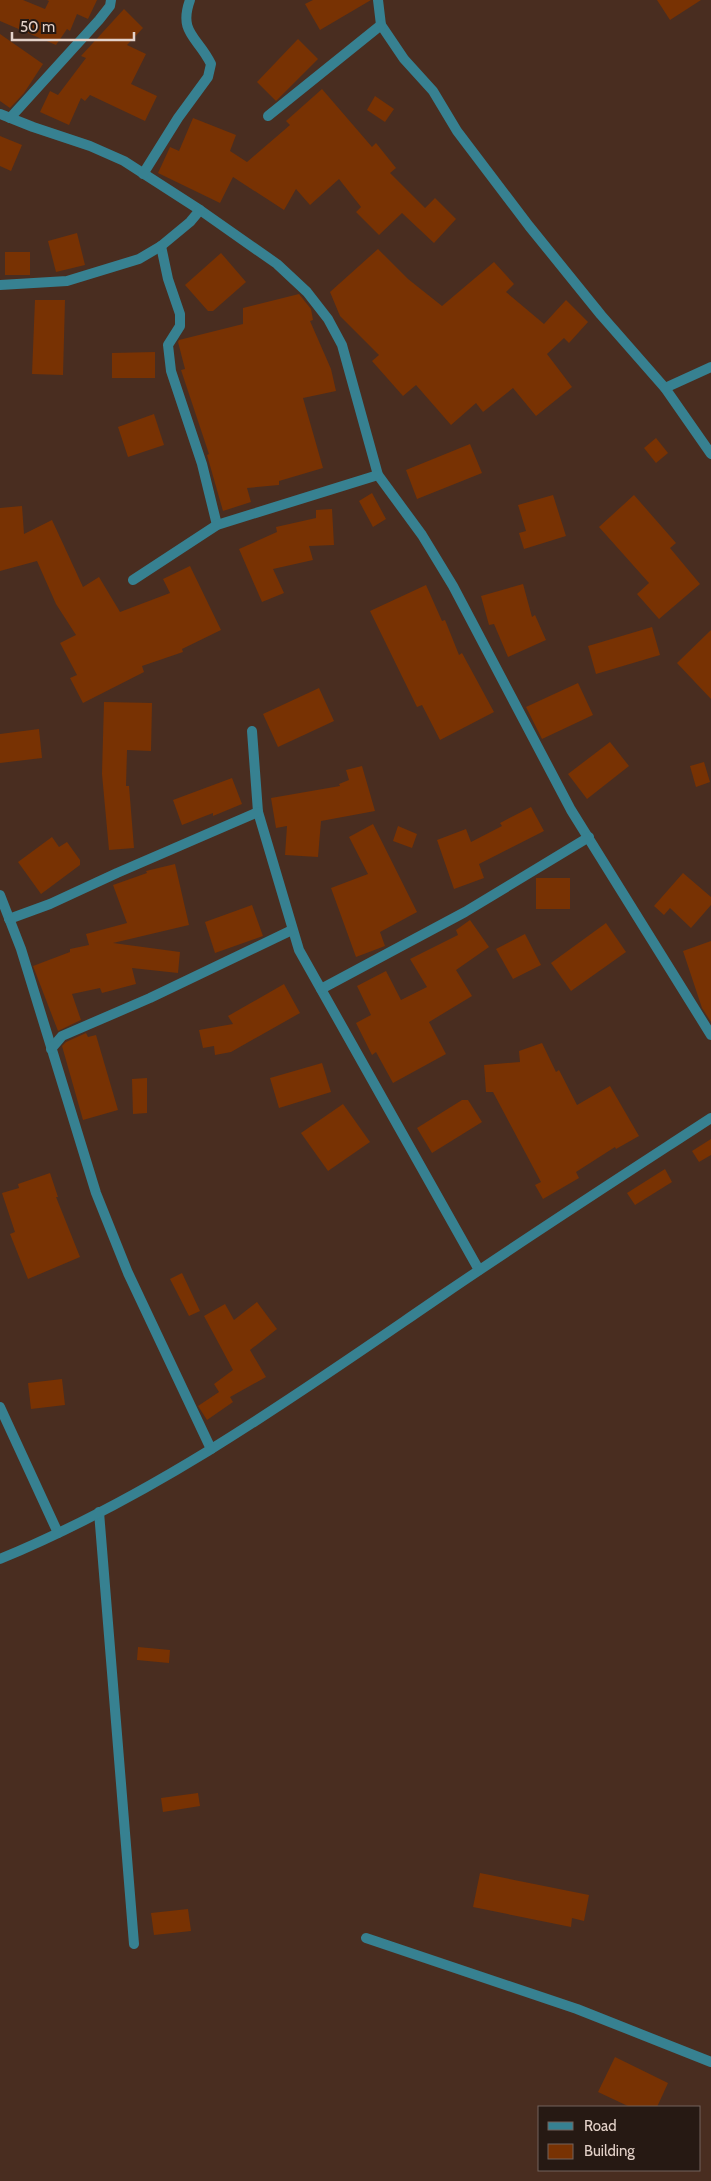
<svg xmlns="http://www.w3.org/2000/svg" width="711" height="2181" viewBox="0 0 711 2181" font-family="Cabin,sans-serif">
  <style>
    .building { fill: #783203 }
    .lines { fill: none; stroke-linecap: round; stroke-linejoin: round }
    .minor { stroke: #378191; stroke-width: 10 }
  </style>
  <rect width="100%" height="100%" fill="#492d20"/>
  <g class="building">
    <path d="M0 0H23L45 9 49 1 47 0H97L88 19 77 14 70 31 67 29 56 45 0 21Z"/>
    <path d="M313 0H371L320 30 305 4Z"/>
    <path d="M657 0H701L670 20Z"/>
    <path d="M124 9 143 28 127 45 146 54 131 84 157 96 145 121 90 95 85 101 81 98 69 125 40 112 50 91 58 95 86 58 81 56Z"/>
    <path d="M0 34 43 64 24 93 10 108 0 101Z"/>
    <path d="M298 39 318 59 276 101 257 82Z"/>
    <path d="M322 89 372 147 376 143 396 168 390 173 425 208 435 198 456 219 434 243 402 213 379 235 356 212 361 207 339 179 310 205 296 189 284 210 233 177 220 203 158 173 170 147 179 151 193 118 236 135 230 151 247 162 290 125 286 121Z"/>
    <path d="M375 96 394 109 385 122 367 110Z"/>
    <path d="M0 136 22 145 11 171 0 166Z"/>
    <path d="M77 233 85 265 56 272 48 241Z"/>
    <path d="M378 249 408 279 442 306 494 262 514 284 506 292 544 324 566 300 588 322 569 343 564 338 547 354 572 387 536 416 513 388 483 412 476 403 451 425 416 385 403 396 372 361 379 355 340 316 330 292Z"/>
    <rect x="5" y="252" width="25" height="23"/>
    <path d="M221 253 246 282 213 311H208L185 285Z"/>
    <path d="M299 294 311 309 313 320 310 321 331 369 336 391 303 398 323 468 279 481V485L247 488 251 502 223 511 207 455 209 454 181 370 185 369 178 342 179 340 243 324V308Z"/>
    <path d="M35 300H65L63 375 32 374Z"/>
    <path d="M155 352V378H112V353Z"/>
    <path d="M154 414 164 445 128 457 118 427Z"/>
    <path d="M656 438 668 453 656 463 644 448Z"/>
    <path d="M470 444 482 473 417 499 406 470Z"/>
    <path d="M372 493 386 519 373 527 359 501Z"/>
    <path d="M553 495 566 536 524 549 519 533 526 531 518 505Z"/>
    <path d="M634 495 676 543 670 548 700 584 659 619 637 594 649 583 599 527Z"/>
    <path d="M22 506 24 534 52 520 83 587 99 577 120 612 170 593 163 579 190 566 221 630 182 649 183 652 142 666 144 672 83 703 70 678 77 675 60 643 76 635 56 604 37 561 0 571V508Z"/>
    <path d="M332 509 334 545 309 546 313 560 273 569 284 593 262 602 239 549 277 532 276 527 316 518V510Z"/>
    <path d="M523 584 532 617 535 615 546 640 508 657 494 624 489 625 481 596Z"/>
    <path d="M426 585 442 621 445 620 459 655 462 653 494 712 440 740 422 705 417 707 370 611Z"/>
    <path d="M652 627 660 655 596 674 588 646Z"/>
    <path d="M711 630V699L677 663Z"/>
    <path d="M578 683 593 715 542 739 526 707Z"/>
    <path d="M319 688 334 721 278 747 263 714Z"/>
    <path d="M104 702 152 703 151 751 127 750 126 786H129L134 848 109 850 102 774Z"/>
    <path d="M39 729 42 758 0 763V734Z"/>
    <path d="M610 742 629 766 587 799 568 774Z"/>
    <path d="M704 762 710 782 696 787 690 766Z"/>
    <path d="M362 766 375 811 321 821 318 857 285 855 287 826 276 828 271 798 340 786 339 784 349 780 346 770Z"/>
    <path d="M232 778 242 804 213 816V813L182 825 173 800Z"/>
    <path d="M531 807 544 831 479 864 484 878 454 889 437 840 466 829 471 842 502 826 500 823Z"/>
    <path d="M373 824 417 912 380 932 385 946 356 957 331 888 368 874 349 837Z"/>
    <path d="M398 826 417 834 412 848 393 841Z"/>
    <path d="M52 837 59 847 67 842 80 860V865L41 894 18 862Z"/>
    <path d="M175 864 189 925 113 943 180 952 178 973 132 968 136 984 102 993 100 988 72 994 81 1020 58 1031 33 966 70 952V949L89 945 86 934 127 923 113 885 147 873 146 871Z"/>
    <path d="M683 873 711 897V905L691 928 670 908 664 915 654 906Z"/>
    <rect x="536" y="878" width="34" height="31"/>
    <path d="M252 905 263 936 215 953 205 922Z"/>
    <path d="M470 920 489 947 456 970 472 996 429 1022 446 1054 393 1083 376 1052 372 1055 356 1023 371 1015 357 986 386 971 401 1000 427 987 410 959 458 935 456 930Z"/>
    <path d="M606 923 626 952 571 991 551 963Z"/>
    <path d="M525 934 541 965 513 979 496 949Z"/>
    <path d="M711 941V1022L702 1008 683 951Z"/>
    <path d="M284 984 300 1013 231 1052 215 1055 214 1046 203 1048 199 1030 233 1024 228 1016Z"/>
    <path d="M86 1033 88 1037 96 1035 118 1110 83 1120 62 1046 66 1042Z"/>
    <path d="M542 1043 556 1072 559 1070 577 1105 610 1086 639 1136 616 1149 615 1147 576 1172 579 1178 543 1199 535 1185 541 1182 493 1092H486L484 1065 520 1062 519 1051Z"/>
    <path d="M322 1063 331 1092 279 1108 270 1078Z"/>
    <path d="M147 1078V1113L133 1114 132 1079Z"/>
    <path d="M462 1100H468L482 1122 432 1153 417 1128Z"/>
    <path d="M343 1104 370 1142 328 1171 301 1133Z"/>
    <path d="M711 1139V1155L699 1162 692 1151Z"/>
    <path d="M665 1169 672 1182 635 1205 627 1193Z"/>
    <path d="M50 1173 58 1197H56L80 1257 28 1279 10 1234 15 1232 2 1193 19 1188 18 1184Z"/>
    <path d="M182 1273 200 1311 189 1316 170 1279Z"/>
    <path d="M257 1302 277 1329 250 1350 266 1377 230 1397 233 1402 207 1420 198 1406 219 1392 214 1384 233 1370 204 1316 225 1304 234 1320Z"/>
    <path d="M62 1379 65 1405 31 1409 28 1383Z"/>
    <path d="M138 1647 170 1650 169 1663 137 1660Z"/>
    <path d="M198 1793 200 1806 163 1812 161 1798Z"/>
    <path d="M480 1873 589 1895 584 1921 572 1918 571 1927 473 1907Z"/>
    <path d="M188 1909 191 1931 154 1935 151 1913Z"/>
    <path d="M615 2057 668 2083 657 2107H630L598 2092Z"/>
  </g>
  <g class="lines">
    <g class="minor">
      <path d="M378 0 381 25 404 59 433 91 457 131 529 226 601 315 665 388 711 454"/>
      <path d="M0 114 33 127 90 146 124 161 200 210 277 264 307 292 328 319 342 345 378 475 422 535 453 586 571 810 711 1035"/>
      <path d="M268 116 381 25"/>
      <path d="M10 118 99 20 110 6 111 0"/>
      <path d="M143 174 178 118 208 77 211 64C198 37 178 33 190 0"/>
      <path d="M161 246 168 279 180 314V326L168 345 171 371 202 464 217 525"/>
      <path d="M0 285 67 281 139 259 161 246 190 222 200 210"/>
      <path d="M665 388 711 367"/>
      <path d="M133 580 217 525 378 475"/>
      <path d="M252 731 258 812 299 950 479 1270"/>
      <path d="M0 895 21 949 96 1193 128 1273 211 1449"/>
      <path d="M9 919 50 904 117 873 258 812"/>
      <path d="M321 989 465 912 589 837"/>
      <path d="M51 1049 62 1036 150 998 292 930"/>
      <path d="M0 1407 58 1533"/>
      <path d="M99 1512 134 1944"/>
      <path d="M0 1559C160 1493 302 1391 444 1294 532 1234 622 1176 711 1118"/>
      <path d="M366 1938 577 2009 711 2062"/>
    </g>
  </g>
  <rect x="538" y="2106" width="162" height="65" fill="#261913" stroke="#72635c"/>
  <rect x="548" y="2122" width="25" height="8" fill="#378191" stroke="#72635c"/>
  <text x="584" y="2131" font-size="15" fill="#e4d2c9">Road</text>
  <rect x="548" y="2144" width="25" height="15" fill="#783203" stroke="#72635c"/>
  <text x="584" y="2156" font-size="15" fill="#e4d2c9">Building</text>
  <path d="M12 32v8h122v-8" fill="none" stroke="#e4d2c9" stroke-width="2.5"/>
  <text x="20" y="32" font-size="15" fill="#e4d2c9" stroke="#261913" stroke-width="4" paint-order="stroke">50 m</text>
</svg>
